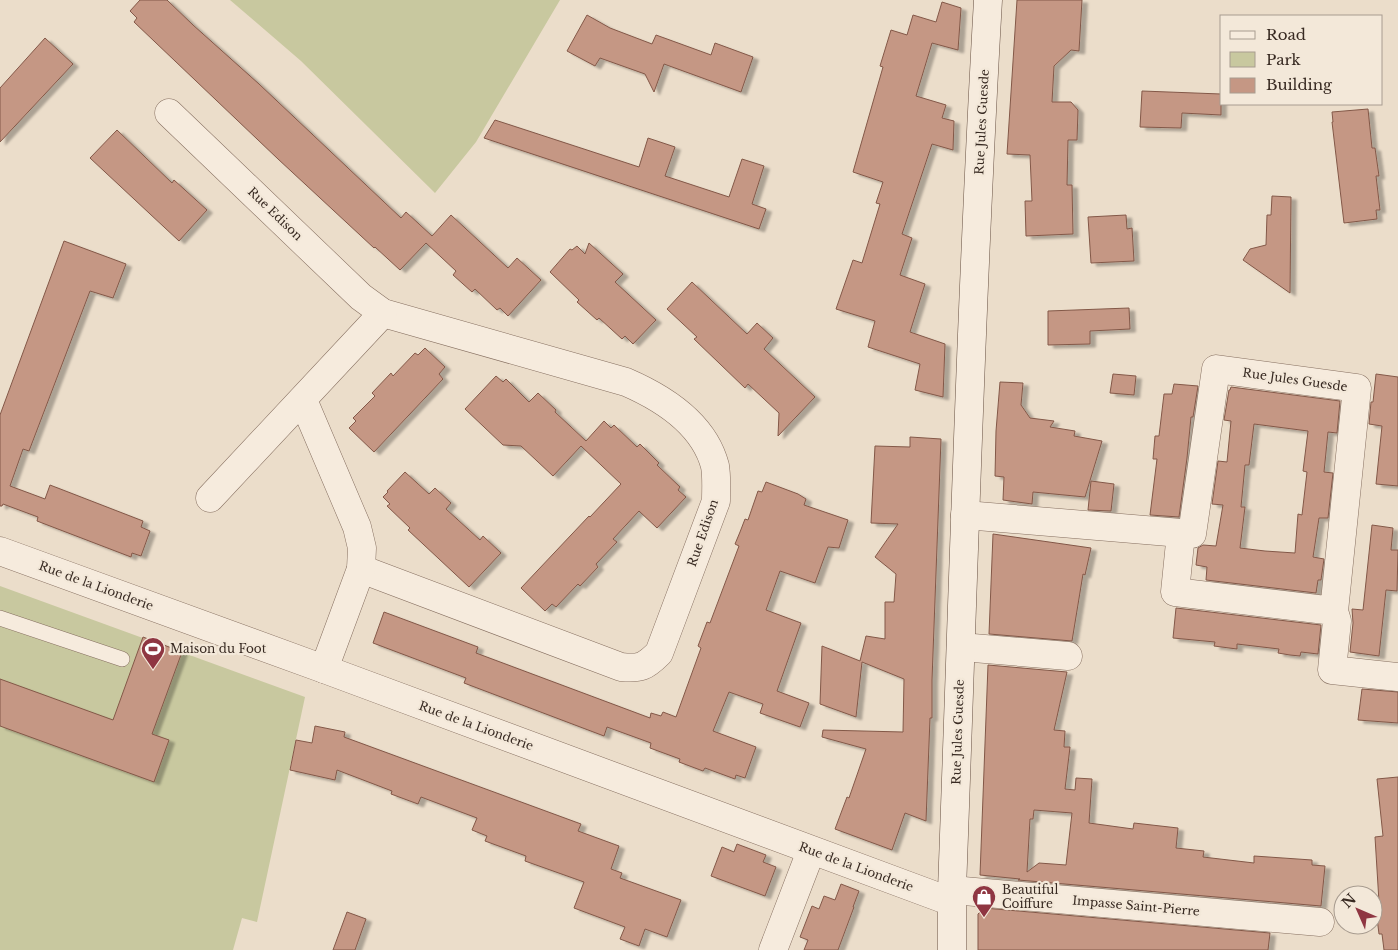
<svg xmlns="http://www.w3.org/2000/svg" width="1398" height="950" viewBox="0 0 1398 950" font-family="'Libre Baskerville',serif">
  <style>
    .green { fill: #c8c89f }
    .building { fill: #c59784; stroke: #835848; fill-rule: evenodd; filter: url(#shadow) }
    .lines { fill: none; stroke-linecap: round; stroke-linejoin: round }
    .service-casing { stroke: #866f60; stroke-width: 16 }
    .minor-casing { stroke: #866f60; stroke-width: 29 }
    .secondary-casing { stroke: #685143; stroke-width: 29 }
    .service { stroke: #f6ebdd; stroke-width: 15 }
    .minor { stroke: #f6ebdd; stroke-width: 28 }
    .secondary { stroke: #f6ebdd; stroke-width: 28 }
    .labels { text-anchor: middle; stroke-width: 4.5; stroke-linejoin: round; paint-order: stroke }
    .street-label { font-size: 12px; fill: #382a22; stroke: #f3e8d9 }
    .poi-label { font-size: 12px; fill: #382a22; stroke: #f3e8d9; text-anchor: start }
  </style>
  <defs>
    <filter id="shadow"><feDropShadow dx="5.5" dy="3" stdDeviation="1" flood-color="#0004"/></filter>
  </defs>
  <rect width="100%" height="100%" fill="#ebddca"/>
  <g class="green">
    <path d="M230 0H560L476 142 435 193 301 61Z"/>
    <path d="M0 586 305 697 257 922 242 918 233 950H0Z"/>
  </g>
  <g class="building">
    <path d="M140 0H167L193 25 259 84 401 218 406 212 432 236 451 215 508 268 517 258 541 280 508 316 500 308 497 310 475 289 472 292 453 275 456 271 426 243 400 270 375 247 374 248 278 159 134 22 137 18 130 11Z"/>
    <path d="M1017 0H1082L1079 51 1071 50 1054 66 1052 102H1071L1078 110 1077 140H1068L1067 185H1072L1073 234 1026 236 1025 201H1032L1030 155 1007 154Z"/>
    <path d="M942 2 961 8 958 50 932 43 916 96 946 105 942 118 954 121 953 150 932 144 902 234 912 238 900 275 925 284 910 332 945 344 943 397 915 390 920 364 868 347 875 321 836 309 853 260 862 263 880 204 876 203 883 182 853 172 883 67 880 66 891 30 907 35 913 15 936 22Z"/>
    <path d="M587 15 610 28 652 44 656 35 711 55 715 43 753 57 741 92 664 64 654 92 645 74 600 58 595 66 567 51Z"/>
    <path d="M45 38 73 64 0 142V88Z"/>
    <path d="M1142 91 1221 94V115L1182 113 1181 128 1140 127Z"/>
    <path d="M1368 109 1372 148H1375L1379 176H1376L1380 210H1376L1377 219 1344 223 1332 122H1333L1332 112Z"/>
    <path d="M495 120 639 167 648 138 675 147 665 176 729 197 742 159 764 166 752 204 766 209 759 229 484 138Z"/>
    <path d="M117 130 172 183 174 180 207 210 179 241 90 158Z"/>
    <path d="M1272 196 1291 197 1290 293 1243 260 1250 249 1266 245 1267 215H1271Z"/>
    <path d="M1126 215 1127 229 1132 228 1134 261 1091 263 1088 217Z"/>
    <path d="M64 241 126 264 113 298 90 291 29 451 23 449 10 486 45 499 50 485 143 521 141 527 150 531 141 556 132 553 131 557 37 521 38 517 3 504 2 506H0V415Z"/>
    <path d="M589 243 623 274 615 282 656 320 633 344 625 336 622 339 599 318 597 320 577 302 579 300 550 272 570 249 572 250 577 246 585 254Z"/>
    <path d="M692 282 747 334 757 323 773 338 764 349 815 397 778 436 779 413 748 384 745 388 694 339 697 337 667 309Z"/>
    <path d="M1129 308 1130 329 1090 331V344L1048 345V311Z"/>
    <path d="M425 348 445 367 439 374 443 379 374 452 349 428 356 421 353 418 375 396 372 393 391 373 393 376 415 353 418 355Z"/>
    <path d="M1113 374 1136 376 1134 395 1110 393Z"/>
    <path d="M1376 374 1398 377V486L1376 484 1382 426 1369 424 1371 402H1373Z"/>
    <path d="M496 376 503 382 506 379 529 402 538 393 556 410 555 412 586 441 604 421 611 428 614 425 637 447 640 444 659 463 657 465 680 487 678 490 686 497 657 528 639 511 613 539 617 542 596 564 598 567 580 586 578 584 556 607 552 604 545 611 521 588 589 516 590 517 621 484 581 446 553 476 521 446 503 445 465 409Z"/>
    <path d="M1000 382 1023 383 1021 405 1030 418 1054 421 1050 427 1075 431 1074 436 1102 441 1085 497 1033 492 1032 504 1003 500 1004 477 995 476 996 431Z"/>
    <path d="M1174 384 1198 386 1193 417H1191L1187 458 1179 517 1150 515 1157 459H1153L1155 436H1159L1164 394H1172Z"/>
    <path d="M1231 387 1340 401 1337 433 1328 432 1324 472 1333 473 1328 518H1319L1313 557 1324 559 1321 580H1318L1316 593 1206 580 1207 567 1196 565 1198 548 1203 545 1216 546 1223 505 1212 504 1218 461 1227 462 1231 421 1224 420 1229 390H1230ZM1254 424 1308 431 1303 471 1307 472 1302 515 1298 514 1295 553 1265 551 1240 548 1245 507H1241L1245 465H1249Z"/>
    <path d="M910 437 941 439 932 680V718H930L926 821 905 813 892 850 835 829 847 797 849 798 866 749 822 737 823 730 903 732 904 679 862 662 856 717 820 704 822 646 860 661 866 636 885 639V602H894L896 574 875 557 898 524 871 523 875 446 910 447Z"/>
    <path d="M405 472 429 494 435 488 451 503 446 509 480 540 483 536 501 553 469 587 408 530 410 528 387 506 390 504 383 497 388 492 387 491Z"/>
    <path d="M1091 481 1114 484 1111 511 1088 510Z"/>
    <path d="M766 482 798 494 806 499 804 505 848 520 839 548 828 547 815 583 780 571 766 610 801 623 777 691 809 703 800 727 760 713 763 704 729 692 713 731 756 747 745 778 736 775 735 779 705 768 703 771 679 762 680 759 650 748 651 743 607 727 604 736 464 683 466 678 373 643 384 612 478 647 476 653 650 718 651 713 661 716 663 712 676 717 701 648 698 646 707 622 710 623 739 546 735 544 740 532 745 519 748 520 758 491 762 492Z"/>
    <path d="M1372 525 1393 528 1391 550H1398L1397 591 1386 590 1379 656 1350 652 1353 623 1352 609 1363 610Z"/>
    <path d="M993 534 1091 548 1085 575 1083 574 1072 641 989 634Z"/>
    <path d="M1176 608 1321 625 1318 654 1301 652 1300 656 1290 655 1278 653 1279 649 1237 644V649L1214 646 1215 642 1173 638Z"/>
    <path d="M143 637 182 652 152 734 169 740 154 782 0 726V679L113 720Z"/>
    <path d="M988 665 1067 672 1054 730 1065 731 1064 747H1070L1065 789 1075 790 1076 778 1092 779 1089 823 1133 829 1134 823 1178 828 1176 848 1204 851 1203 857 1254 863V856L1312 860V865L1325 866 1321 906 1018 880 1020 879 980 875ZM1034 810 1072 813 1066 865 1039 863 1027 872 1030 819H1033Z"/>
    <path d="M1362 689 1398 692V723L1358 720Z"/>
    <path d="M315 726 345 732 344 737 581 824 578 831 619 846 611 869 622 873 620 878 681 900 667 937 645 929 639 946 620 939 625 927 574 908 584 882 525 861 526 856 485 841 487 836 472 830 477 818 421 797 418 804 391 794 392 791 337 770 335 780 290 770 296 740 312 743Z"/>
    <path d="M1398 777V950H1384L1382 934H1379L1375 902H1379L1375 837 1383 836 1377 779Z"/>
    <path d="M737 844 766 855 763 862 776 867 765 896 711 876 722 847 734 852Z"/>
    <path d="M841 884 859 891 853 907H854L838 950H804L808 940 800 937 812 906 819 909 824 896 835 900Z"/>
    <path d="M984 908 1270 933 1268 950H978V914Z"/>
    <path d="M347 912 366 919 355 950H333Z"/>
  </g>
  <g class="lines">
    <g class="service-casing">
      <path id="service" d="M0 618 122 659"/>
    </g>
    <g class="minor-casing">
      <g id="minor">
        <path d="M169 113 361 297 383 313 626 382C663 398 704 424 715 466 717 478 716 489 716 501L659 653C645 667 640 669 621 667L361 569"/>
        <path d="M303 400 357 527 362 548 361 569 324 669"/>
        <path d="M210 498 383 313"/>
        <path d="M965 515 1181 533"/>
        <path d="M0 551 324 669 952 902"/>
        <path d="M1334 611 1175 592 1181 533 1192 534 1216 369 1357 388 1334 611 1337 621 1332 670 1398 677"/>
        <path d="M961 647 1068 656"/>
        <path d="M952 890 1320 922"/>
        <path d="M773 950 811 851"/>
      </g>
    </g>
    <g class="secondary-casing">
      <path id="secondary" d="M952 950V890C963 593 971 296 988 0"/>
    </g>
    <use href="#service" class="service"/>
    <use href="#minor" class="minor"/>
    <use href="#secondary" class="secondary"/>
  </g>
  <defs>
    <g id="stadium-pin" transform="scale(1.25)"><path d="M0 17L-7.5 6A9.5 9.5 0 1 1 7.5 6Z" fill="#8f3642" stroke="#f3e8d9"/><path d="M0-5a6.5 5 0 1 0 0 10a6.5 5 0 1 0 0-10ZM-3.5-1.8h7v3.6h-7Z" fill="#fff"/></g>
    <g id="shop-pin" transform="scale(1.25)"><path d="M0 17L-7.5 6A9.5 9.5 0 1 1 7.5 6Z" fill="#8f3642" stroke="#f3e8d9"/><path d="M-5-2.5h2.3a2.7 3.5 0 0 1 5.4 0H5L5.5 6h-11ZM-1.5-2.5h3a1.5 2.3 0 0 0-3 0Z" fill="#fff"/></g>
  </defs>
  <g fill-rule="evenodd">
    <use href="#stadium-pin" x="153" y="649"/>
    <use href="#shop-pin" x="984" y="897"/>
  </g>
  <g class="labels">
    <g class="street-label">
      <text transform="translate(982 122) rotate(-87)" y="4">Rue Jules Guesde</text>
      <text transform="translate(275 214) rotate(44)" y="4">Rue Edison</text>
      <text transform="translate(1295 380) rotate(8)" y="4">Rue Jules Guesde</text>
      <text transform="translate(703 533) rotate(-71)" y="4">Rue Edison</text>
      <text transform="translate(96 586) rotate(20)" y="4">Rue de la Lionderie</text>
      <text transform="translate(476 726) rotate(20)" y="4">Rue de la Lionderie</text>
      <text transform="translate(958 732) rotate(-88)" y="4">Rue Jules Guesde</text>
      <text transform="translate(856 867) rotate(20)" y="4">Rue de la Lionderie</text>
      <text transform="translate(1136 906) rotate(5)" y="4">Impasse Saint-Pierre</text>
    </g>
    <g class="poi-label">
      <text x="170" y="653">Maison du Foot</text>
      <text x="1002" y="894">Beautiful<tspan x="1002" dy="14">Coiffure</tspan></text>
    </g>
  </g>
  <rect x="1220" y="15" width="162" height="90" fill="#f3e8d9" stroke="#a89c90"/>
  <rect x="1230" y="31" width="25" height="8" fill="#f6ebdd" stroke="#a89c90"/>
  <text x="1266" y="40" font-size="15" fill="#382a22">Road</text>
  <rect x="1230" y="52" width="25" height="15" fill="#c8c89f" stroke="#a89c90"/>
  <text x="1266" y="65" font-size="15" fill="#382a22">Park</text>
  <rect x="1230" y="78" width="25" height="15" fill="#c59784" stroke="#a89c90"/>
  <text x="1266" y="90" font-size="15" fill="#382a22">Building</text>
  <g transform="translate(1358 910) rotate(315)"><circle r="24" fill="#f3e8d9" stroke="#a89c90"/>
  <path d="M0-4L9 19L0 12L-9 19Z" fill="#8f3642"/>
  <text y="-8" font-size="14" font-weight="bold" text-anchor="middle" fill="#382a22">N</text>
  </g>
</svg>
